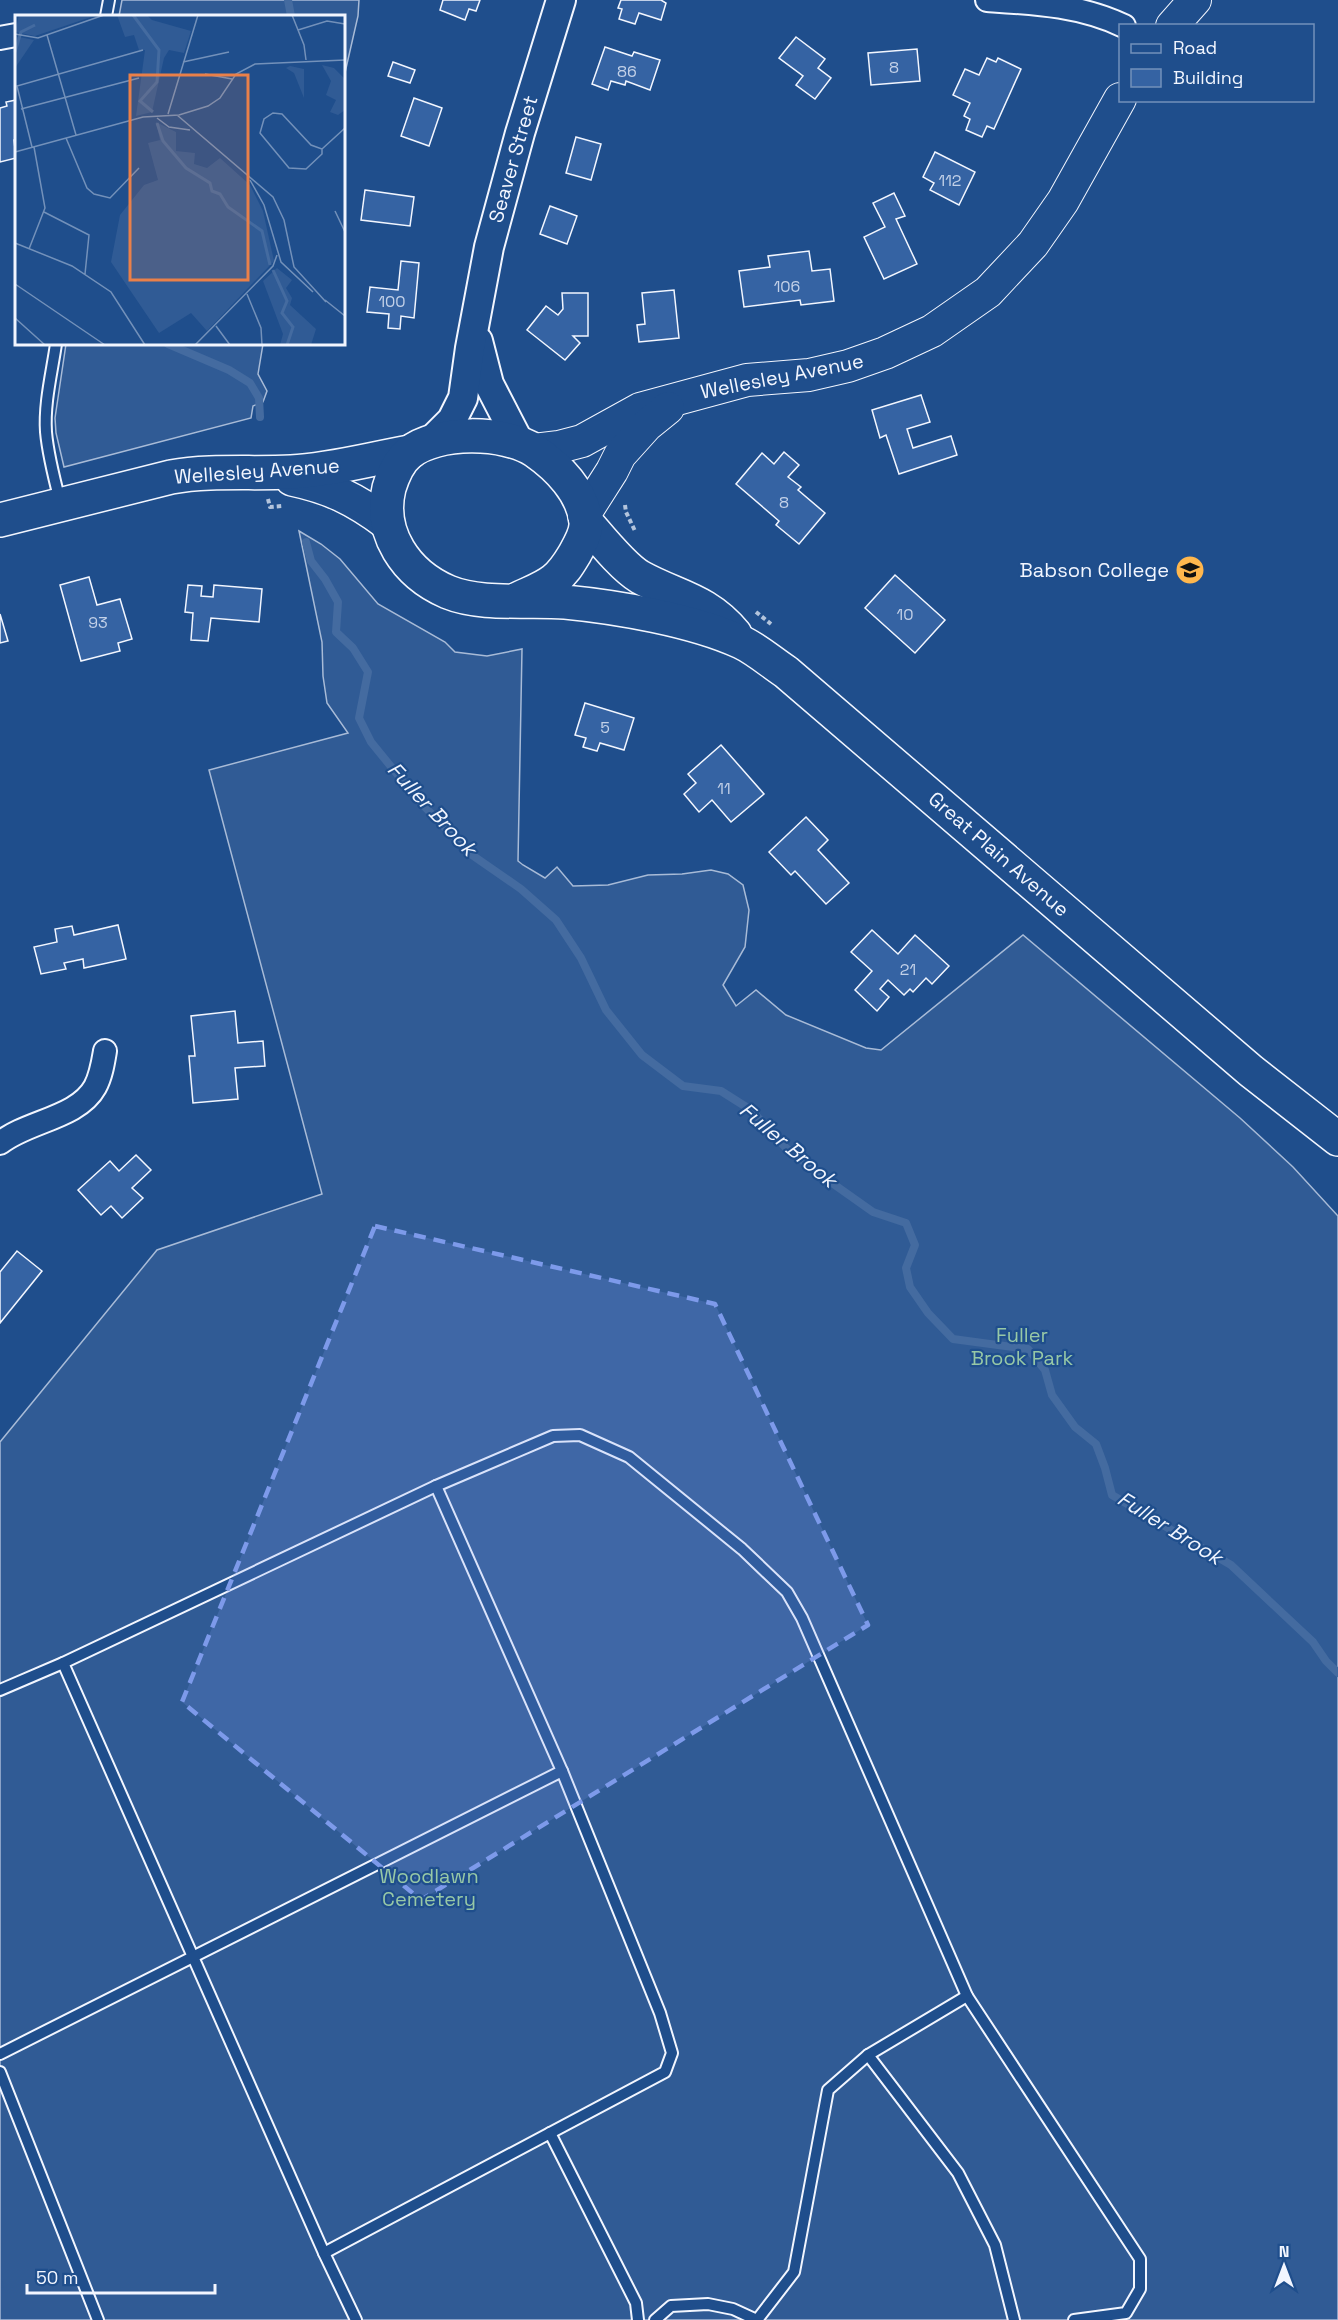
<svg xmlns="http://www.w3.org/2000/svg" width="1338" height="2320" viewBox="0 0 1338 2320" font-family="'Space Grotesk',sans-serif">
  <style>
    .built { fill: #305b95; stroke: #a8bbd7; stroke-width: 1.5 }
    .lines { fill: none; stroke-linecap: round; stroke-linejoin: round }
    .stream { stroke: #446ba0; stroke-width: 8 }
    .building { fill: #3563a3; stroke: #f2f6ff; stroke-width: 1.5 }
    .service-casing { stroke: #f2f6ff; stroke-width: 14 }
    .minor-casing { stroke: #f2f6ff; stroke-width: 26 }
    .tertiary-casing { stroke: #f2f6ff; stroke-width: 32 }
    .secondary-casing { stroke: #f2f6ff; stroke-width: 34 }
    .primary-casing { stroke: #f2f6ff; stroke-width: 36 }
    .path { stroke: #b3c4dc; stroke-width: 4; stroke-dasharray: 4.5 3; stroke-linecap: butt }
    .service { stroke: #1f4e8c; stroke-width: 10 }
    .minor { stroke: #1f4e8c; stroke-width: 22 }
    .tertiary { stroke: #1f4e8c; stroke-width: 28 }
    .secondary { stroke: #1f4e8c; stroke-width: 32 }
    .primary { stroke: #1f4e8c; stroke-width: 33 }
    .marked { fill: #7d9aea; fill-opacity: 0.2; stroke: #7d9aea; stroke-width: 4.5; stroke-dasharray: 12 8; stroke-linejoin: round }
    .labels { text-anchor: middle; stroke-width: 4.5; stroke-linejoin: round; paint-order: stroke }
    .number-label { font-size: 16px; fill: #c3d1e8 }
    .street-label { font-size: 20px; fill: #f2f6ff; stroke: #1f4e8c }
    .poi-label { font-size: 20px; fill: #f2f6ff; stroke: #1f4e8c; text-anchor: end }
    .park-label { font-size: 20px; fill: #97c8a6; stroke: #1f4e8c }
    .water-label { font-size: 21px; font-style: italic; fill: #f2f6ff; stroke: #1f4e8c }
    .inset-river { fill: none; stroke: #446ba0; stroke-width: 3 }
    .inset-road { fill: none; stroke: #7391ba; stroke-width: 1.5 }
    .view { fill: #ea8049; fill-opacity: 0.15; stroke: #ea8049; stroke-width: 3 }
    .inset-edge { fill: none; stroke: #f2f6ff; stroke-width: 3 }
  </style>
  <rect width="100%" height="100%" fill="#1f4e8c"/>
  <g class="built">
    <path d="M122 0H359L358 16 344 77V16H119Z"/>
    <path d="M66 344H263L258 374 267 391 263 402 253 406 251 418 64 467 56 433 55 418Z"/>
    <path d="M299 531 321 544 340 559 378 604 445 642 455 652 487 656 522 649 518 861 523 865 545 878 557 867 573 886 608 885 648 875 682 874 711 870 728 874 743 885 749 910 745 947 723 985 736 1006 756 990 786 1015 866 1048 881 1050 1023 935 1240 1118 1293 1167 1338 1216V2320H0V1442L157 1250 322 1194 209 770 348 733 327 703 323 676 322 642Z"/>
  </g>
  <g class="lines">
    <g class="stream">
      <path d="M288 0 291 16"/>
      <path d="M168 344 229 370 250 383 259 398 260 417"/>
      <path d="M306 542 311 561 325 579 338 602 336 632 353 648 368 672 359 718 371 742 419 801 472 855 521 889 556 920 581 958 606 1010 642 1055 683 1086 721 1091 751 1110 786 1148 832 1183 873 1212 906 1223 915 1245 906 1268 910 1287 928 1313 953 1339 1028 1349 1045 1370 1052 1395 1075 1427 1096 1444 1105 1468 1112 1495 1231 1565 1313 1642 1326 1661 1338 1673"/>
    </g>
  </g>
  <g class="building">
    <path d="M443 0H480L476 11 469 9 465 20 440 10Z"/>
    <path d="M621 0H661L666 3 661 20 639 13 635 24 619 19 622 9 618 8Z"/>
    <path d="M796 37 825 59 818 68 831 78 815 99 796 85 803 76 779 58Z"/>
    <path d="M605 47 632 56 634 52 660 60 650 90 626 81 625 85 611 81 608 90 592 84Z"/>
    <path d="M917 49 920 81 871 85 868 53Z"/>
    <path d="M987 58 996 62 998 58 1021 69 994 129 987 126 982 137 966 130 970 119 964 116 970 103 953 95 965 69 979 75Z"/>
    <path d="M393 62 415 70 410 83 388 76Z"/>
    <path d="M414 98 442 108 429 146 401 136Z"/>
    <path d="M16 100V139L14 140 16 158 0 162V108L7 106 6 102Z"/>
    <path d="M576 137 601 144 591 180 566 173Z"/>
    <path d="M935 152 975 172 959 205 930 190 934 183 923 177Z"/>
    <path d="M365 190 414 197 410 226 361 220Z"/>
    <path d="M894 193 905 216 896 219 917 264 884 279 864 237 885 227 873 203Z"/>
    <path d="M550 206 577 216 567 244 540 234Z"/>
    <path d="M809 251 812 271 830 269 834 301 801 305 800 300 744 307 739 271 770 267 768 256Z"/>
    <path d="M401 261 419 263 414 318 401 316 400 329 388 328 389 314 367 312 370 287 398 290Z"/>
    <path d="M674 290 679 338 639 342 637 325 645 324 642 293Z"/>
    <path d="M562 293H588V336H573L580 343 565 360 527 330 546 306 558 315 563 309Z"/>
    <path d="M921 395 930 422 907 429 913 448 951 436 957 455 899 474 886 435 880 438 872 410Z"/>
    <path d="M784 452 799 465 788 477 801 487 798 490 825 513 799 544 776 525 779 521 736 484 762 453 774 464Z"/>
    <path d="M895 575 945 620 915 653 865 608Z"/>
    <path d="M89 577 97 605 120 599 132 639 118 643 120 651 81 661 60 585Z"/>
    <path d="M188 585 202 586 201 596 213 597 214 585 262 589 259 622 211 618 208 641 191 640 193 613 185 612Z"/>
    <path d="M0 614 8 641 0 643Z"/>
    <path d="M585 703 634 718 624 750 600 743 597 751 583 747 586 738 575 735Z"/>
    <path d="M721 745 764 794 731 822 712 800 699 812 684 794 696 783 688 774Z"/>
    <path d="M806 817 828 840 818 850 849 883 826 904 795 871 791 875 769 852Z"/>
    <path d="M118 925 126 959 84 968 83 959 64 963 66 969 41 974 34 947 57 942 55 929 72 926 74 935Z"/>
    <path d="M872 930 898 954 915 935 949 966 932 984 926 978 913 992 910 989 904 995 888 980 880 989 889 997 877 1011 855 990 872 971 851 952Z"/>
    <path d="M235 1011 238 1043 263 1041 265 1066 235 1068 238 1099 193 1103 189 1056H195L191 1016Z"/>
    <path d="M136 1155 151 1170 132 1188 143 1198 122 1218 111 1206 101 1215 78 1190 110 1161 119 1171Z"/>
    <path d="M17 1251 42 1271 0 1323V1272Z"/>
  </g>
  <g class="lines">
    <g class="service-casing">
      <g id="service">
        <path d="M106 16 109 0"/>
        <path d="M56 344C52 372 44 403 46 432 48 455 54 478 60 501"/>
        <path d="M436 1486 562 1771"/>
        <path d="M63 1663 436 1486 553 1436 580 1435 629 1457 742 1549 787 1592 802 1618 967 1996"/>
        <path d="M0 1690 63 1663 324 2253 356 2320"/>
        <path d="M0 2054 562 1771 660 2013 672 2053 665 2072 324 2253"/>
        <path d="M868 2055 958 2173 995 2245 1014 2320"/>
        <path d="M0 2072 98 2320"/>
        <path d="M550 2133 636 2303 638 2320"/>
        <path d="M655 2320 671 2306 708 2304 733 2309 757 2320"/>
        <path d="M757 2320 794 2272 828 2090 868 2055 967 1996 1140 2259V2289L1126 2313 1074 2320"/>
      </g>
    </g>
    <g class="minor-casing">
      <g id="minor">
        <path d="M987 0C1034 3 1080 5 1124 26"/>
        <path d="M0 38 16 35"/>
        <path d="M0 1143C27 1121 78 1118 95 1087 101 1076 103 1063 105 1051"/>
      </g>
    </g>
    <g class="tertiary-casing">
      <g id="tertiary">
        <path d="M478 341 489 384 520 444"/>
        <path d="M429 443 452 420 463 398 470 348 489 247 520 133 561 0"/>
      </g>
    </g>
    <g class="secondary-casing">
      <g id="secondary">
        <path d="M1172 26 1195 0"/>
        <path d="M534 450 559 447 582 441 640 409 747 380 809 375 848 366 885 353 932 331 988 292 1033 244 1063 201 1120 99"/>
        <path d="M584 515 612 471 620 455 647 425 668 408"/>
      </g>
    </g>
    <g class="primary-casing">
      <g id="primary">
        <path d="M292 479C330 487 355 499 387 523"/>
        <path d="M0 520 171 477C211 470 251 474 291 472 331 470 370 459 410 452"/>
        <path d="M587 523C600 538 623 567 640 577 676 597 706 599 735 634"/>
        <path d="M514 601C527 594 543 589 554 580 563 573 568 565 574 555 579 546 587 533 586 522 583 492 558 467 535 451 505 431 437 430 409 453 399 461 393 475 389 488 378 533 406 574 448 592 482 606 528 599 565 602 617 607 693 620 741 642 756 649 771 662 786 672L1251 1071 1338 1139"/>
      </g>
    </g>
    <g class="path">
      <path d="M268 499 270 507 282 506"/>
      <path d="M625 505 626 512 635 531"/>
      <path d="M756 612 771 624"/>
    </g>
    <use href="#service" class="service"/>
    <use href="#minor" class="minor"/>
    <use href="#tertiary" class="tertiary"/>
    <use href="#secondary" class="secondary"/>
    <use href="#primary" class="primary"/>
  </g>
  <path class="marked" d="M375 1226 715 1304 868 1625 421 1900 182 1702Z"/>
  <defs>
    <g id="university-disc" transform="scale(1.5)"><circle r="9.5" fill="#ffb74d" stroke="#1f4e8c"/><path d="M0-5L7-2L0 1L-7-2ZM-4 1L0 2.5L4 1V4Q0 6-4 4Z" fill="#111"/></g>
  </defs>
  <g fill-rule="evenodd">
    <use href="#university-disc" x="1190" y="570"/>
  </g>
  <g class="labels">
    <g class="number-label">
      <text x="894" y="73">8</text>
      <text x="627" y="77">86</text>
      <text x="950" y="186">112</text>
      <text x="787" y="292">106</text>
      <text x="392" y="307">100</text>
      <text x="784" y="508">8</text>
      <text x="905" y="620">10</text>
      <text x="98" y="628">93</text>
      <text x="605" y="733">5</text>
      <text x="724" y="794">11</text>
      <text x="908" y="975">21</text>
    </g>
    <g class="street-label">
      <text transform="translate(513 159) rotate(-74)" y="7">Seaver Street</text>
      <text transform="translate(782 376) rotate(-11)" y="7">Wellesley Avenue</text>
      <text transform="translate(257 471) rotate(-4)" y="7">Wellesley Avenue</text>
      <text transform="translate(999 854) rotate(41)" y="7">Great Plain Avenue</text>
    </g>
    <g class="poi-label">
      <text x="1169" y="577">Babson College</text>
    </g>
    <g class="park-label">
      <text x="1022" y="1342">Fuller<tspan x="1022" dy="23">Brook Park</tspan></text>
      <text x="429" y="1883">Woodlawn<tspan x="429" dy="23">Cemetery</tspan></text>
    </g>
    <g class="water-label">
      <text transform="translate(432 809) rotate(47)" y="7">Fuller Brook</text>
      <text transform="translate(788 1145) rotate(40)" y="7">Fuller Brook</text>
      <text transform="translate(1170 1528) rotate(32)" y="7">Fuller Brook</text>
    </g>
  </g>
  <g transform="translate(15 15)">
    <rect width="330" height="330" fill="#1f4e8c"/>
    <path d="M4 0H82L20 21 0 17ZM102 0H132L137 5 176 16 169 38 154 35 149 43 137 97 121 101 130 35H124L119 20 110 22ZM0 21 19 25 0 53ZM307 50 319 53 330 64V95L323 100 315 97 321 85 311 80 316 66ZM275 51 289 54V83L279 58 271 53ZM141 107 161 117V136L180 138 179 149 192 153 205 143 235 170 248 196 259 246 192 316 176 298 144 318 96 247 105 200 129 170 143 165 133 128 145 125ZM262 253 277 265 271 273 277 283 275 290 301 314 296 330H265L268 319 248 266Z" fill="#305b95"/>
    <path class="inset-river" d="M118 0 144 35 142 67 125 86 138 97M0 37 6 17 20 10M142 108 148 126 171 153 195 168 197 176 205 179 213 192 247 216 255 250M258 255 272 286 267 298 278 312 272 330"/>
    <path class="inset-road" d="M277 0 289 30 291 45M283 15 312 6 330 9M0 19 23 23 89 0M32 20 61 120M168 47 214 37M190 59 217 64M6 94 124 63M153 99 183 0M267 99 296 130 307 134V139L291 154 274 153 245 118 249 104 258 98ZM162 100 258 182 269 205 279 252 311 287M142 103 154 112 175 115M51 123 72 173 79 179 95 183 124 153M17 132 2 71 128 35M307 134 330 113M0 137 128 102 164 100 193 91 205 83 221 59 240 49 330 45M235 165 249 190 266 247 298 277M320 196 330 217M29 197 74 220 70 259M0 228 57 251 96 277 130 330M14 234 30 193 19 132M0 269 90 330M232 279 246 313 247 330M310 285 330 301M0 303 30 330M201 311 215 330M180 330 258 251 262 240"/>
    <path class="view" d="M115 60H233V265H115Z"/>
    <rect width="330" height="330" class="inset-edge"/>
  </g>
  <rect x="1119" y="24" width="195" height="78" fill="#1f4e8c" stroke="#7391ba" stroke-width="1.5"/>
  <rect x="1131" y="44" width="30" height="9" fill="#1f4e8c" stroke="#7391ba" stroke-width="1.5"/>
  <text x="1173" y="54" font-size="18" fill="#f2f6ff">Road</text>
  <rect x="1131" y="69" width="30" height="18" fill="#3563a3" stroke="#7391ba" stroke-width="1.5"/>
  <text x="1173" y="84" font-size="18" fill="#f2f6ff">Building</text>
  <g transform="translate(1284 2266)" stroke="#1f4e8c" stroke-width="4.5" paint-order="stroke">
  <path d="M0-4.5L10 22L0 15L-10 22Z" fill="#f2f6ff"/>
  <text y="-9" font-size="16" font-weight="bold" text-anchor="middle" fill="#f2f6ff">N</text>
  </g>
  <path d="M27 2284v9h188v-9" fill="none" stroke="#f2f6ff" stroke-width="3"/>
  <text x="36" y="2284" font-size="18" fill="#f2f6ff" stroke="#1f4e8c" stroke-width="4.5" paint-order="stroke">50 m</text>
</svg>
